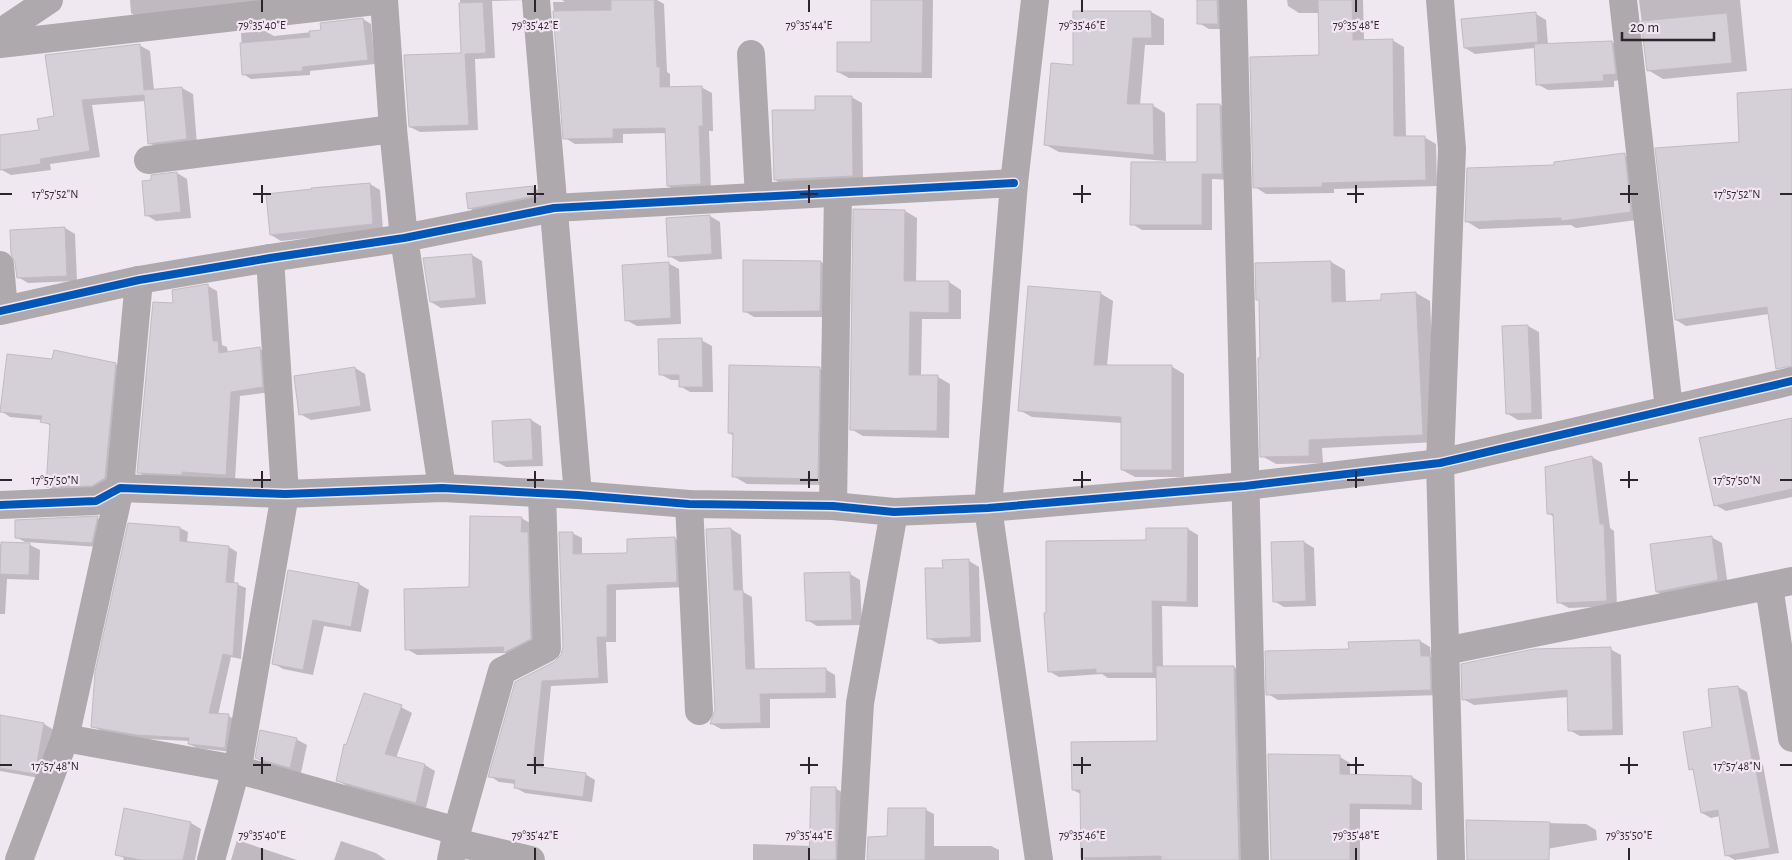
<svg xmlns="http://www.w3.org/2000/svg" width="1792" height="860" viewBox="0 0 1792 860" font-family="'Alegreya Sans',sans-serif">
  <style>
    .shadow { fill: #0003 }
    .building { fill: #d5d0d7; stroke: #c1bbc2 }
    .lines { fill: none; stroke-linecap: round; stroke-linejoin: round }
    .minor { stroke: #ada9ad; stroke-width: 28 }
    .cycleway-casing { stroke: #f4e5f4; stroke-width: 11 }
    .cycleway { stroke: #0057b8; stroke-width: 8 }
    .ticks { fill: none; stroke: #2c262c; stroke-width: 2 }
    .ticks-label { font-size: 12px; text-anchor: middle; fill: #2c262c; stroke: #f4e5f4; stroke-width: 4.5; stroke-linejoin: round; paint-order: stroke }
  </style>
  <rect width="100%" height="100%" fill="#f0e8f0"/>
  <g class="shadow">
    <path d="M130 0H274L141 19 131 13Z"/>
    <path d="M460 0H532L492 1 495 58 475 59 478 130 420 132 410 127 463 54Z"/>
    <path d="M562 0H657L664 4 667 72 670 74V88L701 87 712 93 713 131H709L711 190 678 192 668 186 667 133 623 134V143L575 144 565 138 553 2H565Z"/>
    <path d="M873 0H933L932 78H849L838 72 873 44Z"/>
    <path d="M1199 0H1229L1228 29H1209L1199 23Z"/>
    <path d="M1287 0H1363L1364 41 1392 40 1404 47 1406 137H1424L1436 144 1437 186 1334 189V193L1266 194 1255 187 1320 57 1319 13H1299L1288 6Z"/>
    <path d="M1639 0H1740L1747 71 1663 79 1648 70Z"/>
    <path d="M1151 12 1164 19V45H1145L1140 105H1152L1165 113 1166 161 1059 152 1046 145 1074 66Z"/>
    <path d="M1536 14 1546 20 1548 45 1612 42 1622 48 1626 79 1614 81V87L1548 90 1537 84 1535 48 1475 54 1465 48Z"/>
    <path d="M363 19 371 24 375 64 310 71V75L251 79 243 74 241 33 265 31 274 36 322 31Z"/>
    <path d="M139 45 150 51 154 90 182 88 193 94 197 145 160 149 149 143 146 101 92 105 100 157 50 164 51 170 11 175 0 169V137L40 131Z"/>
    <path d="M1792 90V336L1769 314 1686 326 1676 320 1740 143Z"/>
    <path d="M851 97 862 103 863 181 785 186 775 180 816 111Z"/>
    <path d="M1220 105 1230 111 1232 180 1212 179V230H1142L1132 224 1199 163Z"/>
    <path d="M1624 155 1637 162 1644 219 1576 228 1571 225 1479 229 1466 221 1556 166Z"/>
    <path d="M177 173 187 179 191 218 156 221 146 215 153 181Z"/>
    <path d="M370 184 380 190 383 230 281 241 271 235Z"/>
    <path d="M533 187 543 193 544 202 480 214 469 208Z"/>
    <path d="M905 211 917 218 916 282H949L961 290V319H922L921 376 938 377 950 384 949 438 863 436 851 429Z"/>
    <path d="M710 216 720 222 722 259 680 262 669 256Z"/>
    <path d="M65 228 75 234 77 281 28 283 18 277Z"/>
    <path d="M472 255 482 261 486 304 441 308 431 302Z"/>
    <path d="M821 262 831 268V317H754L744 311Z"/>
    <path d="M1331 262 1345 270 1346 302 1383 301 1416 293 1430 301 1436 442 1322 448 1323 463 1276 464 1262 456 1260 301 1258 299Z"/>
    <path d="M668 263 679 269 681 324 637 326 626 320Z"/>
    <path d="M208 286 217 291 222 345 227 347 228 353 260 349 269 354 271 392 240 396 235 480 190 477V479L147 478 138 472Z"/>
    <path d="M1100 293 1113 301 1107 366H1171L1184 374V477H1135L1122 470V423L1032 417 1019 410Z"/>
    <path d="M1528 326 1539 332 1542 419 1518 420 1508 414 1504 327Z"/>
    <path d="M701 340 712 346 713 392H690L680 386V380H671L660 374Z"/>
    <path d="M53 360 115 364 125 369 114 483 101 490 56 492 47 487 51 426 42 420 10 417 1 411Z"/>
    <path d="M355 368 365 374 371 411 311 420 300 414Z"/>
    <path d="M819 368 833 376 831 485 747 484 733 476 734 436 729 433Z"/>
    <path d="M1792 419V497L1726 511 1715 505Z"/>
    <path d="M531 420 541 426 543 466 506 467 495 461Z"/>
    <path d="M1592 457 1602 463 1610 528 1614 531 1617 606 1569 608 1558 602 1554 517 1548 513Z"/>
    <path d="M97 518 106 522 100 547 25 542 16 537Z"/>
    <path d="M521 518 532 524 541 644 514 658 505 653 417 655 407 649 470 588Z"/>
    <path d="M180 528 188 532 187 543 229 547 237 552 234 583 246 588 241 659 231 657 218 715 228 716 237 720 233 752 197 748 189 744V741L147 739 101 731 93 726Z"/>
    <path d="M731 529 741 535 743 592 752 597 755 670 825 669 835 675 836 698 770 699V728L721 729 712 724 716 710Z"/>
    <path d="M1188 529 1198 535V607L1162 606 1163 668 1234 667 1245 673 1250 860H1085L1082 857 1081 794 1073 790 1159 742 1158 678H1108L1102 674 1059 677 1049 671 1147 541Z"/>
    <path d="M572 533 582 538V555L629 554 675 538 684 544 686 587 616 590V642H606L608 683 551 686 543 768 585 774 595 780 592 802 525 793 516 788V784L499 782 490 776 516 683 555 663 562 656 564 648Z"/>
    <path d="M1711 537 1722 543 1728 586 1667 598 1657 592Z"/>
    <path d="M1304 542 1314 548 1316 606 1284 607 1274 601Z"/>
    <path d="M0 544 30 545 40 550 39 580 7 579 5 614H0Z"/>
    <path d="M969 561 979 567 981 642 939 644 928 638 944 569Z"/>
    <path d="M289 571 359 584 369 590 361 632 324 626 313 675 283 669 273 663Z"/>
    <path d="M850 574 860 580 862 625 817 626 807 620Z"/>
    <path d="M1420 641 1430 647 1431 657 1440 663 1441 695 1278 700 1268 694 1350 651Z"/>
    <path d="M1610 649 1621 655 1623 735 1580 736 1569 730 1568 697 1474 705 1463 699Z"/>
    <path d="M1738 687 1747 692 1761 764 1763 765 1779 853 1735 860 1726 855 1720 816 1711 818 1702 813 1694 771 1691 769Z"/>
    <path d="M365 694 401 707 412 713 396 758 425 765 435 771 426 808 347 786 337 780Z"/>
    <path d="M0 716 44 724 54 730 45 779 0 771Z"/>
    <path d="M296 739 307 745 301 773 267 764 257 758Z"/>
    <path d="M1340 757 1350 763V776L1412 777 1422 783V810L1360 809V860H1271Z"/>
    <path d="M835 788 843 793V860H753V844L811 846Z"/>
    <path d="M125 809 191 823 201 829 195 860H123L124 858 116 854Z"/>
    <path d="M926 810 934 814V846H991L999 850V860H868L888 838Z"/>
    <path d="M1468 821 1586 824 1596 830 1597 840 1530 852 1531 860H1467Z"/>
    <path d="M237 840 297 860H231Z"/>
    <path d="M341 841 376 853 386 860H334Z"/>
  </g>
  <g class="building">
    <path d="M611 0H654L657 67H660V87L702 86 703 126H699L701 184 667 186 665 128 613 129V138L563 139 553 11 611 10Z"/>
    <path d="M871 0H923L922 73 837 72V42H871Z"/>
    <path d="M1197 0H1217L1218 24H1197Z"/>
    <path d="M1318 0H1352L1353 40 1393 39 1394 136H1425L1426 180 1322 183V187L1253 188 1250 57 1319 55Z"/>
    <path d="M483 2 486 53 465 54 469 125 409 127 404 55 461 53 459 3Z"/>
    <path d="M1073 11H1151L1152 38H1133L1127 104H1153L1154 155 1044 145 1051 63 1073 65Z"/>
    <path d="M1536 12 1538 42 1464 48 1461 19Z"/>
    <path d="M1727 13 1732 63 1647 71 1641 21Z"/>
    <path d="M363 18 368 60 302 67 303 71 242 75 240 43 310 37 309 31 321 30 320 23Z"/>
    <path d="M1612 41 1616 74 1603 75 1604 81 1536 85 1534 44Z"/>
    <path d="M140 44 144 90 182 87 187 139 148 144 144 95 82 100 90 151 40 159 41 164 0 170V135L39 130 37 119 54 116 45 55Z"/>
    <path d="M1792 89V366L1776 369 1767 307 1675 320 1655 148 1739 142 1737 93Z"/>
    <path d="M815 96H852L853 176 774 180 772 110H815Z"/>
    <path d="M1197 104H1220L1222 174H1202V225H1130L1131 162H1197Z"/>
    <path d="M1625 153 1631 212 1561 221V218L1465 222 1467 168 1554 165V162Z"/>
    <path d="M177 172 181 212 145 216 142 181 151 180V175Z"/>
    <path d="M370 183 373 224 270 235 266 194 312 189 311 188Z"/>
    <path d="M533 186 534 196 468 209 466 193Z"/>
    <path d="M853 209 905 210 904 281H949V313L910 312 909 375H938L937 431 850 430Z"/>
    <path d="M710 215 712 254 668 257 666 218Z"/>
    <path d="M65 227 67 276 17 278 15 263 11 254 10 230Z"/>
    <path d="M472 254 476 298 430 302 423 258Z"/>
    <path d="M743 260 821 261 820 311 743 312Z"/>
    <path d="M1331 261 1332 302 1381 300V294L1416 292 1423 435 1309 440V456L1260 457 1258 358H1260L1259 300H1256L1255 263Z"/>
    <path d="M669 262 671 318 625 321 622 265Z"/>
    <path d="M208 284 213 341H218L219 353 260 347 263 387 231 392 226 475 182 472V475L137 473 153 302 173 303 172 290Z"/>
    <path d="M1028 286 1101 292 1094 365H1172V470H1121V417L1018 411Z"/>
    <path d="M1528 325 1532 413 1506 414 1502 326Z"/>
    <path d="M702 338 703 387H679V375H659L658 339Z"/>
    <path d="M54 350 116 363 105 478 92 486 46 487 50 424 40 422 42 416 0 412 7 354 52 359Z"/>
    <path d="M729 365 820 367 818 479 732 477 733 433H728Z"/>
    <path d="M355 367 361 406 299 415 294 376Z"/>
    <path d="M1792 418V489L1714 506 1699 438Z"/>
    <path d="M531 419 533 460 494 462 492 421Z"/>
    <path d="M1592 456 1600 524H1604L1607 601 1557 603 1553 514H1547L1545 467Z"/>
    <path d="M98 516 92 543 15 538V520Z"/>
    <path d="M470 516 522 517 521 532H528L531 639 503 653 504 647 405 650 404 589 469 587Z"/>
    <path d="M128 523 180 527V541L229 546 226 582 238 583 233 656 223 654 209 713 229 714 225 748 188 744 189 738 137 735 91 727 95 672Z"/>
    <path d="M731 528 734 590H743L746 669 826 668V693L760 694 761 723 710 724 715 710 706 529Z"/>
    <path d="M1146 528H1188L1187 602 1152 601 1153 673H1096V669L1048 672 1044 613H1046V541L1146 540Z"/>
    <path d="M559 532H573V554L627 553V539L675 537 677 582 607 585V637H597L599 678 542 681 533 766 586 773 583 797 514 788 515 780 488 777 515 682 554 662 561 655 563 647Z"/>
    <path d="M1712 536 1718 580 1656 592 1650 544Z"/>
    <path d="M1304 541 1306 601 1273 602 1271 542Z"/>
    <path d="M1 542 30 543 29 575 0 574Z"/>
    <path d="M969 559 971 637 927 639 925 568H943L942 560Z"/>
    <path d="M288 570 359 583 351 627 313 620 303 670 272 664Z"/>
    <path d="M850 572 852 620 806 621 804 573Z"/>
    <path d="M1420 640 1421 656H1430L1431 690 1266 695 1265 651 1349 649 1348 642Z"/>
    <path d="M1611 647 1613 730 1568 731 1567 690 1462 700 1461 664 1534 649Z"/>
    <path d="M1156 666H1234L1239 860H1161V856L1081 858 1080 790H1072L1071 742 1157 741Z"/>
    <path d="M1738 686 1752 759H1754L1770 848 1725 856 1718 810 1701 813 1693 769 1689 770 1683 732 1712 727 1708 689Z"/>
    <path d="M364 693 402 705 385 754 425 764 416 803 336 781 344 744 346 745Z"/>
    <path d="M0 715 44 723 35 774 0 768Z"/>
    <path d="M260 730 297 738 290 768 255 758Z"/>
    <path d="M1268 754 1340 755V774L1412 776V805L1350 804V860H1271Z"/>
    <path d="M811 787H836V860H809Z"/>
    <path d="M124 808 191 822 183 860H141L115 855Z"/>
    <path d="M888 808H926L925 860H867L868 837 887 836Z"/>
    <path d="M1466 820 1550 822 1549 860H1467Z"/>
  </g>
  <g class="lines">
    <g class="minor">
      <path d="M384 0 393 129 404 238 442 488"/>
      <path d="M536 0 578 495"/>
      <path d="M1035 0 1014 183 988 508 1039 860"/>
      <path d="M1233 0 1255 860"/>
      <path d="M1440 0 1452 149 1440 463 1451 860"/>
      <path d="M1623 0 1669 409"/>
      <path d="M0 33 49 0"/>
      <path d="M0 44 384 0"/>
      <path d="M751 54 759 197"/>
      <path d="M148 160 393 129"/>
      <path d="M0 265 4 310"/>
      <path d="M0 311 139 280 270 258 404 238 554 208 1014 183"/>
      <path d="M689 504 699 711"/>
      <path d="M0 505 96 501 120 488 285 494 442 488 578 495 689 504 833 506 894 512 988 508 1245 486 1440 463 1792 381"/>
      <path d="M833 506 838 193"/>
      <path d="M1769 586 1792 738"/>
      <path d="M1445 651 1792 581"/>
      <path d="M65 738 236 769 457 831"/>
      <path d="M455 842 531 860"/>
      <path d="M19 860 65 738 120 488 139 280"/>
      <path d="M211 860 240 755 285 494 270 258"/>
      <path d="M451 860 457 831 502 671 547 648 542 494"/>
      <path d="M851 860 860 703 894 512"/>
    </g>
    <g class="cycleway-casing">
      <g id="cycleway">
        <path d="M0 311 139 280 270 258 404 238 554 208 1014 183"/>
        <path d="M0 505 96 501 120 488 285 494 442 488 578 495 689 504 833 506 894 512 988 508 1245 486 1440 463 1792 381"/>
      </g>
    </g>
    <use href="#cycleway" class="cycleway"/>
  </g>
  <path class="ticks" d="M262 0V12M535 0V12M809 0V12M1082 0V12M1356 0V12M262 185V203M535 185V203M809 185V203M1082 185V203M1356 185V203M1629 185V203M0 194H12M253 194H271M527 194H544M800 194H818M1073 194H1091M1347 194H1364M1620 194H1638M1780 194H1792M262 471V488M535 471V488M809 471V488M1082 471V488M1356 471V488M1629 471V488M0 480H12M253 480H271M527 480H544M800 480H818M1073 480H1091M1347 480H1364M1620 480H1638M1780 480H1792M262 757V774M535 757V774M809 757V774M1082 757V774M1356 757V774M1629 757V774M0 765H12M253 765H271M527 765H544M800 765H818M1073 765H1091M1347 765H1364M1620 765H1638M1780 765H1792M262 848V860M535 848V860M809 848V860M1082 848V860M1356 848V860M1629 848V860"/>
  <g class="ticks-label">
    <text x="262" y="29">79°35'40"E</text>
    <text x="535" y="29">79°35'42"E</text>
    <text x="809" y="29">79°35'44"E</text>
    <text x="1082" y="29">79°35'46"E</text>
    <text x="1356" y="29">79°35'48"E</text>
    <text x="55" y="198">17°57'52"N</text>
    <text x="1737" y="198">17°57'52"N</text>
    <text x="55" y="484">17°57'50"N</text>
    <text x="1737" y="484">17°57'50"N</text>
    <text x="55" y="770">17°57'48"N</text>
    <text x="1737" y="770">17°57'48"N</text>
    <text x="262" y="839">79°35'40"E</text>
    <text x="535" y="839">79°35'42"E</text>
    <text x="809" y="839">79°35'44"E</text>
    <text x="1082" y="839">79°35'46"E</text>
    <text x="1356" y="839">79°35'48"E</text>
    <text x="1629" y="839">79°35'50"E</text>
  </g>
  <path d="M1622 32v8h92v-8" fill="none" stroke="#2c262c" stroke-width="2.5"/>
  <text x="1630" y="32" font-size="15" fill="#2c262c" stroke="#f4e5f4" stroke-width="4" paint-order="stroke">20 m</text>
</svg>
